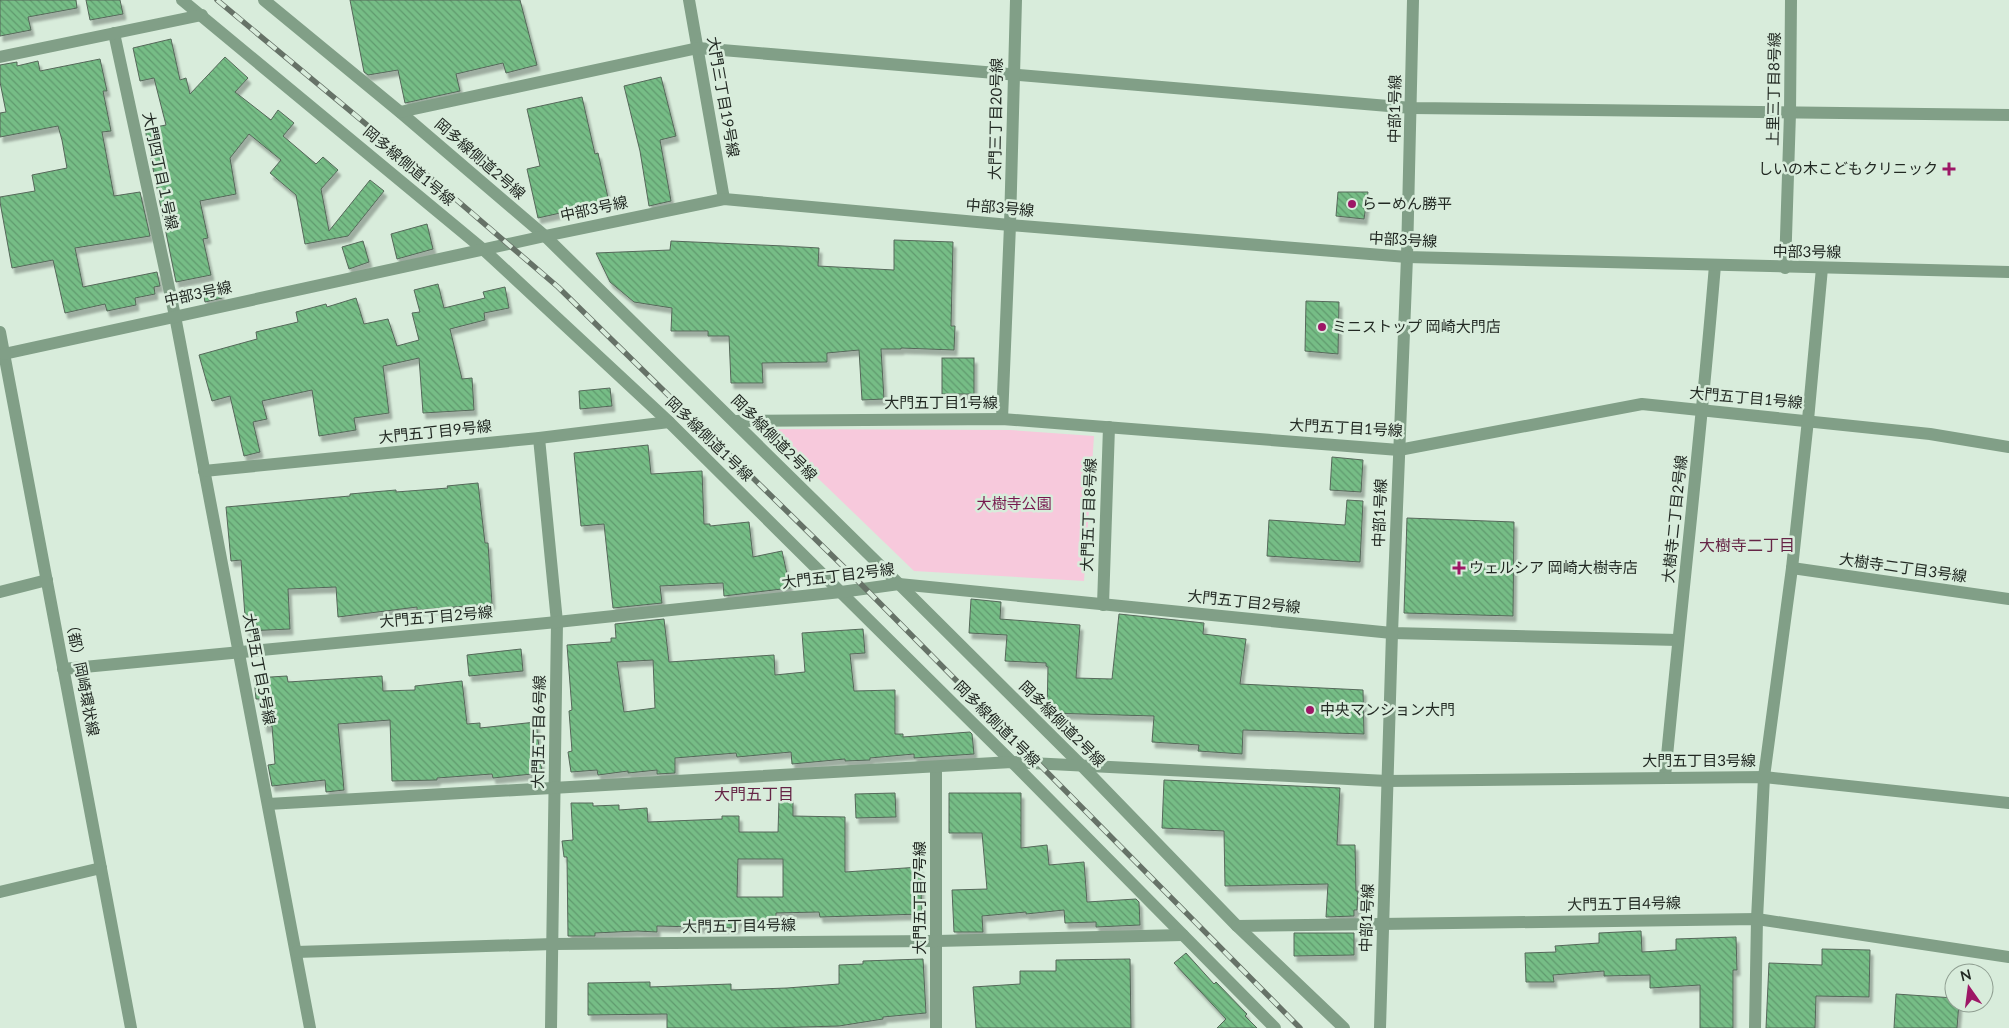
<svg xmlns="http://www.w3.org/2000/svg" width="2009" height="1028" viewBox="0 0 2009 1028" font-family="Lato,'Noto Sans JP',sans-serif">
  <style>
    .park { fill: #f7c9dc }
    .building { fill: url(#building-back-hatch); stroke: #56685a; fill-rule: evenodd; filter: url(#shadow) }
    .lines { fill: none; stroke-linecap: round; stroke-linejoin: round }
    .minor { stroke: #819f87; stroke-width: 12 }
    .tertiary { stroke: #819f87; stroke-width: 12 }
    .rail-casing { stroke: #667267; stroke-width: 5.5 }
    .rail { stroke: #d8ecdb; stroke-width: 4; stroke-dasharray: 11; stroke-linecap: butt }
    .poi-dot { fill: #9d1766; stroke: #d8ecdb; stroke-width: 2 }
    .labels { text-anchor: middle; stroke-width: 5; stroke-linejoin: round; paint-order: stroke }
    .street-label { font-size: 15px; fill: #222923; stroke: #d8ecdb }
    .poi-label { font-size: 15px; fill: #222923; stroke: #d8ecdb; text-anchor: start }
    .park-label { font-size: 15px; fill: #76184d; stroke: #d8ecdb }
    .neighbourhood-label { font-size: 16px; fill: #652546; stroke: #d8ecdb }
  </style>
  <defs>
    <pattern id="building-back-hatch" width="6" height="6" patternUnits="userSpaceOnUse" patternTransform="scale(1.25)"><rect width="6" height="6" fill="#76bd86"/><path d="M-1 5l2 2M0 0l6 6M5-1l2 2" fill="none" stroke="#609a6d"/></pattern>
    <filter id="shadow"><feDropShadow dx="3" dy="5.5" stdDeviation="1" flood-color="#0004"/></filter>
  </defs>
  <rect width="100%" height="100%" fill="#d8ecdb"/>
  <path class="park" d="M767 429 1010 430 1094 436 1084 581 914 571Z"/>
  <g class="building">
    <path d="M0 0H76L77 8 28 17 31 30 0 36Z"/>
    <path d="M86 0H120L123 14 90 20Z"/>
    <path d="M350 0H520L537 65 506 73 503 63 456 74 460 91 405 103 398 70 368 75 364 72Z"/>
    <path d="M171 39 180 80 186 78 190 94 225 57 248 78 235 92 271 120 278 110 294 123 283 136 316 164 323 157 338 170 321 189 329 231 370 180 384 191 348 236 305 244 296 195 270 173 281 160 249 134 230 158 236 194 200 201 208 238 203 239 211 275 176 282 145 129 166 125 154 78 140 81 133 48Z"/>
    <path d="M100 59 107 91H103L111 131 102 132 114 196 140 192 150 236 75 248 83 287 157 272 160 286 154 287 155 294 135 298 136 305 107 311 105 304 65 313 53 260 12 268 0 202V197L35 191 32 175 67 168 62 140 58 126 0 137V113L6 112 0 82V65L17 62V66L38 61 40 71Z"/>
    <path d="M661 77 676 136 660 140 671 201 649 206 640 151 624 86Z"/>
    <path d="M582 97 595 154 598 153 609 202 538 218 527 169 540 166 527 109Z"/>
    <path d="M1338 192H1368L1364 219 1336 216Z"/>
    <path d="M427 224 433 249 397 259 391 234Z"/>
    <path d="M894 240 953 242 951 326H955L954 350 901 348V349H881L884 399 862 400 859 350 827 353V362L762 363 763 383H731L729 336H708V331H671L672 308 634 302 610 282 596 253 670 250 671 241 784 246 819 248 818 266 894 270Z"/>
    <path d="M363 241 369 262 349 269 342 247Z"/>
    <path d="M218 284 222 298 205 302 202 288Z"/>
    <path d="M438 284 444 308 485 298 483 292 505 287 509 308 484 313 485 320 450 329 462 379 472 378 474 410 423 413 419 358 383 366 389 413 354 418 356 430 319 436 312 390 262 401 267 419 253 422 260 452 244 456 230 396 212 401 199 355 257 339 256 332 298 322 296 312 326 304 327 307 356 298 364 324 388 319 397 346 419 340 412 313 420 312 414 290Z"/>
    <path d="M1306 301 1339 302 1338 354 1305 351Z"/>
    <rect x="942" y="358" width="32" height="36"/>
    <path d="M610 388 612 406 580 409 579 391Z"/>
    <path d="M648 445 651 474 702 471 704 524H710V526L749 522 753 557 782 551 790 588 724 596 723 583 660 586 662 603 613 608 604 524 581 526 574 453Z"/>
    <path d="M1332 457 1363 460 1361 492 1330 490Z"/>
    <path d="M478 483 485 543H488L492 604 417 610V607L338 617 336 587 288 589 290 629 246 631 241 560 231 561 226 507 350 496V494L396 490V492L448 488 447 486Z"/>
    <path d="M1347 500 1363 501 1360 562 1267 556 1269 520 1345 525Z"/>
    <path d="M1407 518 1514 522 1513 616 1404 613Z"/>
    <path d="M971 599 1001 602 1000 619 1080 625 1076 678 1112 679 1119 614 1204 623 1203 634 1246 639 1240 684 1363 690 1364 734 1243 730 1242 754 1198 751 1199 745 1152 742 1154 716 1047 713 1048 667 1046 666V663L1005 661 1007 635 969 633Z"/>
    <path d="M664 619 669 662 774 655 775 675 805 672 802 633 863 629 865 653 850 654 854 691 895 690V734H903V737L970 732 972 734 974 754 914 758V754L870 758V760L845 761V759L792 764 791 752 737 757 736 753 675 758V773L657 774V770L628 773V771L598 775 597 770 571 772 568 752 572 751 569 711 572 710 567 645 611 642V638H616L615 624ZM653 660 655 708 624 712 617 662Z"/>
    <path d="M521 649 523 671 469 676 467 655Z"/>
    <path d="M287 676 288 682 382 676 383 691 415 690V686L462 681 467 724 480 723V728L536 722 542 773 493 778 492 774 437 778V780L392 781 390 720 338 724 344 790 326 792 325 780 272 786 268 765 275 764 272 726 264 727 262 699H256L254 678Z"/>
    <path d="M1164 780 1340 788 1337 845H1355L1356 891H1358L1357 910H1354V916L1326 917 1328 884 1225 886 1224 831 1162 828Z"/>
    <path d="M895 793 896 817 856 818 855 794Z"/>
    <path d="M949 793H1021V848L1047 845 1049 865 1084 862 1087 902 1136 899 1139 902 1140 925 1096 927V922L1065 923 1064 910 1026 914V912L982 916 983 932H954L952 890 987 889 982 833H949Z"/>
    <path d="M779 800H793V816L845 817V872L920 867 922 914 820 917 819 912 776 913V921H737V928L657 926V932L637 931 595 933V936H568L567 857H564L562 841 573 840 571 803H593V806L619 805V810L647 808 648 822 722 819V816H739V832H778ZM738 859H783V897H737Z"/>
    <path d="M1641 931 1642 952 1676 950V939L1736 937 1737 970H1733V1028H1700V985L1650 988V975L1604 976V971L1553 975 1554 982H1526L1525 953 1556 952 1555 946 1599 943V933Z"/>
    <path d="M1294 933H1354V955L1294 956Z"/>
    <path d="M1822 949 1870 950 1869 997 1816 996 1815 1028H1766L1769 963 1822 965Z"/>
    <path d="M1186 953 1214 984 1216 982 1247 1014 1245 1016 1257 1028H1217L1226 1019 1174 963Z"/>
    <path d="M923 959 926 1013 883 1017V1019L839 1026 769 1028H667V1014L588 1015V983L650 982V987L731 984V990L787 988 839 984V965L863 964V961Z"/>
    <path d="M1130 959 1131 1028H976L973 987 1020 984V971H1056V960Z"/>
    <path d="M1896 994 1954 998V1003H1959L1957 1028H1894Z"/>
  </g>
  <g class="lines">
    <g class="minor">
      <path d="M182 0 484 250 669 422 1012 762 1275 1028"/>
      <path d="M264 0 400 112 545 236 899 584 1081 765 1237 926 1344 1028"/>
      <path d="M689 0 724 199"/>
      <path d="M114 33 175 316 310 1028"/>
      <path d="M0 57 202 15"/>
      <path d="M400 112 698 48 1412 108 2009 115"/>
      <path d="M1785 268 1790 113 1791 0"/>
      <path d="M1002 419 1010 225 1016 0"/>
      <path d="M734 421 1002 419 1399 450 1642 404 1930 434 2009 447"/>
      <path d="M539 438 557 622 551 1028"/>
      <path d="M204 471 539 438 669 422"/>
      <path d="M1792 568 2009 599"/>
      <path d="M0 592 47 580"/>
      <path d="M1103 605 1109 427"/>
      <path d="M63 669 557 622 841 592 899 584 1392 633 1678 640"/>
      <path d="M936 767V1028"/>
      <path d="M1665 777C1681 606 1701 436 1715 265"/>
      <path d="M268 804 1012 762 1387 781 1764 777 2009 803"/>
      <path d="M0 892 101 868"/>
      <path d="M1237 926 1757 919 2009 957"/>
      <path d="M296 952 553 944 937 941 1183 935"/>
      <path d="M1380 1028 1392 633 1407 257 1413 0"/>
      <path d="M1755 1028 1757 919 1764 777 1792 568 1808 420 1822 268"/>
    </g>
    <g class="tertiary">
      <path d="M0 332 131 1028"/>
      <path d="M4 354 545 236 724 199 1010 225 1407 257 2009 272"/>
    </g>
    <g class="rail-casing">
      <path id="rail" d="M217 0 438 184 558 287 852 575 1300 1028"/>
    </g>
    <use href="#rail" class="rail"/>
  </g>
  <g class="poi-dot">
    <path d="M1946.5 161.5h5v5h5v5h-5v5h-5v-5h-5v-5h5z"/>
    <circle cx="1352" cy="204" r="5"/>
    <circle cx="1322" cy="327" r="5"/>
    <path d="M1456.5 560.5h5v5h5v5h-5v5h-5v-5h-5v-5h5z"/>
    <circle cx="1310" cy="710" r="5"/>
  </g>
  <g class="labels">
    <g class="street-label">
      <text transform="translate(1774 89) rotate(-89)" y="5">上里三丁目8号線</text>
      <text transform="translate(723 97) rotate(80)" y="5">大門三丁目19号線</text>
      <text transform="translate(1395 109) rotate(-89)" y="5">中部1号線</text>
      <text transform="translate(996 119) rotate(-89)" y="5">大門三丁目20号線</text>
      <text transform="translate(480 159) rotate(41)" y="5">岡多線側道2号線</text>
      <text transform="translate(409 166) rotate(40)" y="5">岡多線側道1号線</text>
      <text transform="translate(160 171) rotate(78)" y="5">大門四丁目１号線</text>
      <text transform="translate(1000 208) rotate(5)" y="5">中部3号線</text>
      <text transform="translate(594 209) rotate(-12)" y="5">中部3号線</text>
      <text transform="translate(1403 240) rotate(3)" y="5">中部3号線</text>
      <text transform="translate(1807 252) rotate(1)" y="5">中部3号線</text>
      <text transform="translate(198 294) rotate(-12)" y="5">中部3号線</text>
      <text transform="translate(1746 398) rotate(5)" y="5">大門五丁目1号線</text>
      <text x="941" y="408">大門五丁目1号線</text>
      <text transform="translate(1346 428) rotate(3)" y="5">大門五丁目1号線</text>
      <text transform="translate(435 432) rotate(-6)" y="5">大門五丁目9号線</text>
      <text transform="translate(774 438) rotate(45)" y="5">岡多線側道2号線</text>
      <text transform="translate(709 439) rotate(44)" y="5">岡多線側道1号線</text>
      <text transform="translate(1380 513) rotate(-88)" y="5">中部1号線</text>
      <text transform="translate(1089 515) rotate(-88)" y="5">大門五丁目8号線</text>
      <text transform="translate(1675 519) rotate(-84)" y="5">大樹寺二丁目2号線</text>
      <text transform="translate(1903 568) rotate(8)" y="5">大樹寺二丁目3号線</text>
      <text transform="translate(838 576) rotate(-7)" y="5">大門五丁目2号線</text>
      <text transform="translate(1244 602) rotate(6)" y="5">大門五丁目2号線</text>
      <text transform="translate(436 617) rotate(-5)" y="5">大門五丁目2号線</text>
      <text transform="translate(259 669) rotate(79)" y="5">大門五丁目5号線</text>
      <text transform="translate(82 677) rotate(79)" y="5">（都）岡崎環状線</text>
      <text transform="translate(997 724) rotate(45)" y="5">岡多線側道1号線</text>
      <text transform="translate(1062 724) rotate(45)" y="5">岡多線側道2号線</text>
      <text transform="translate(539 732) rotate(-89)" y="5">大門五丁目6号線</text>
      <text x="1699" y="766">大門五丁目3号線</text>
      <text transform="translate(920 898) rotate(-90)" y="5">大門五丁目7号線</text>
      <text transform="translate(1624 904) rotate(-1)" y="5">大門五丁目4号線</text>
      <text transform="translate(1367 918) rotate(-88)" y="5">中部1号線</text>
      <text transform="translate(739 926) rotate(-1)" y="5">大門五丁目4号線</text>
    </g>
    <g class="poi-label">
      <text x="1938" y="174" text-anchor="end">しいの木こどもクリニック</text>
      <text x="1362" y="209">らーめん勝平</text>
      <text x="1332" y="332">ミニストップ 岡崎大門店</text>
      <text x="1469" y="573">ウェルシア 岡崎大樹寺店</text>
      <text x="1320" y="715">中央マンション大門</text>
    </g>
    <g class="park-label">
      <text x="1014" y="509">大樹寺公園</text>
    </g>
    <g class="neighbourhood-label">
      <text x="1747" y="551">大樹寺二丁目</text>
      <text x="754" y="800">大門五丁目</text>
    </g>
  </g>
  <g transform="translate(1969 988) rotate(346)"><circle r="24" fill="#d8ecdb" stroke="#8f9e91"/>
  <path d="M0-4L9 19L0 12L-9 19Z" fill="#9d1766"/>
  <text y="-8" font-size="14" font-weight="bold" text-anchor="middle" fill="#222923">N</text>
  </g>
</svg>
